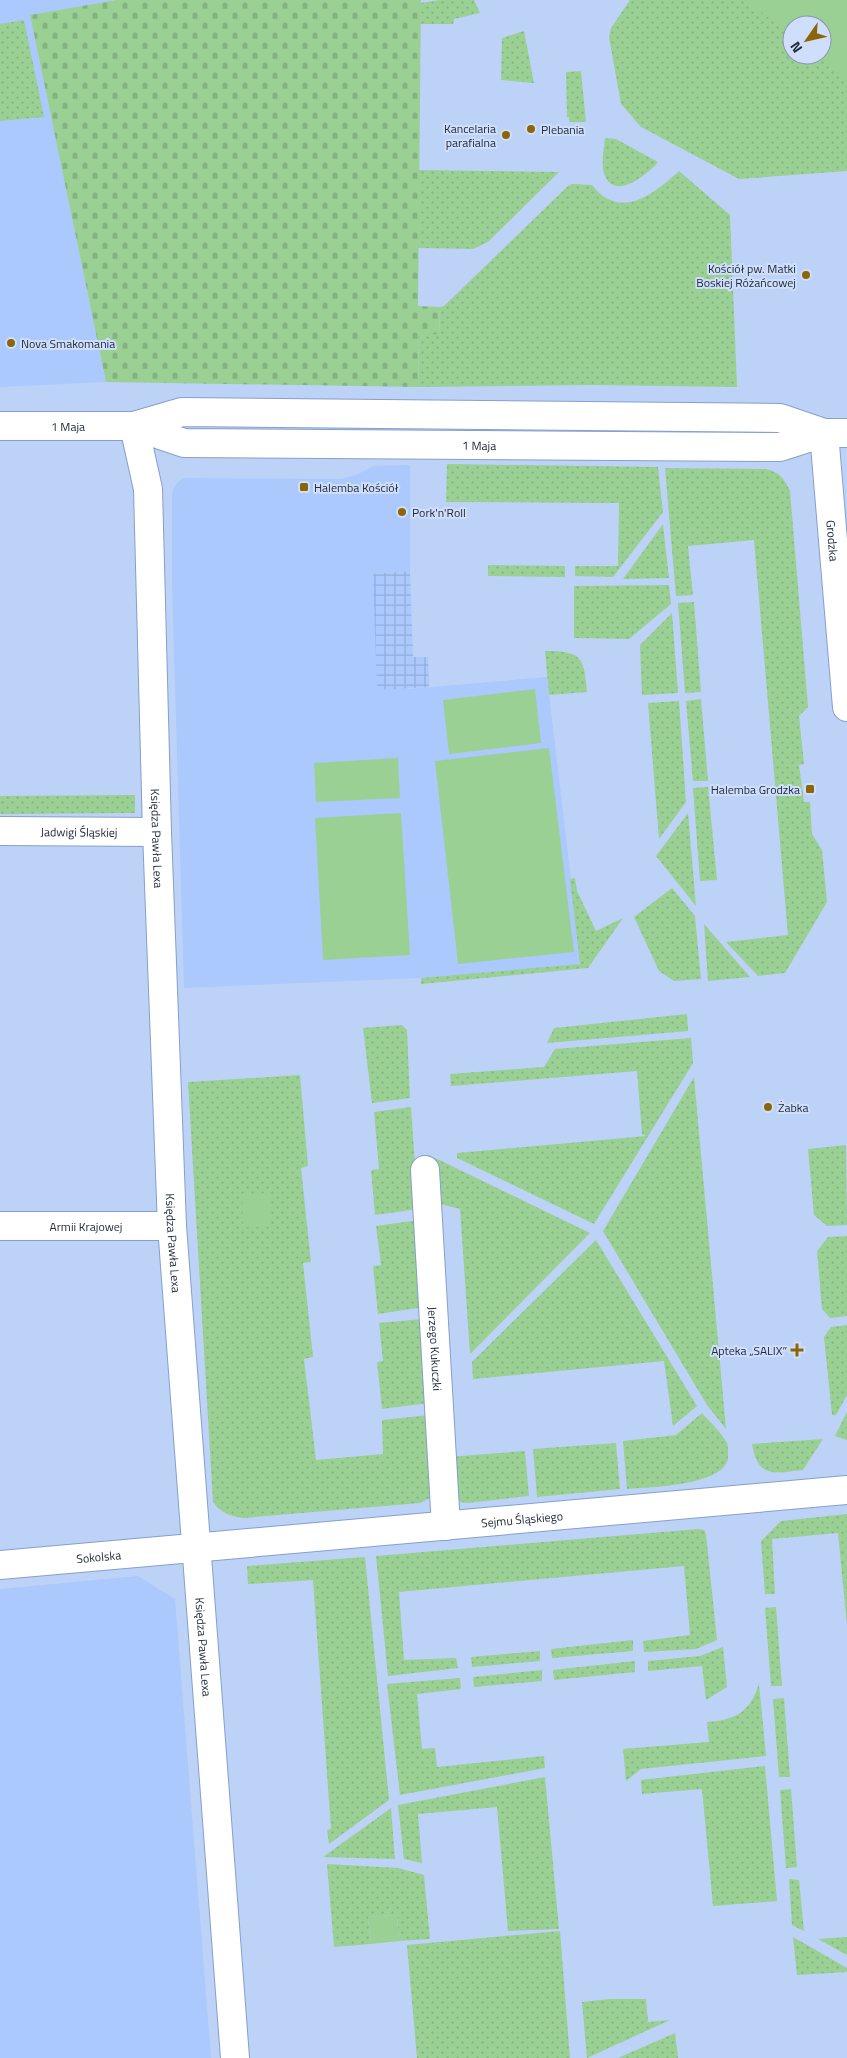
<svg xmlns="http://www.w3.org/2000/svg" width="847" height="2058" font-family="'Titillium Web',sans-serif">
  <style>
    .built { fill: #abc9fd }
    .industrial { fill: url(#industrial-grid) }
    .grass { fill: url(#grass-dots); fill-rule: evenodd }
    .cemetery { fill: url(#cemetery-stones) }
    .park { fill: #9ad094 }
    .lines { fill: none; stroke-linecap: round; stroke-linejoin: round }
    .minor-casing { stroke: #869fcb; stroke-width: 30 }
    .secondary-casing { stroke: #869fcb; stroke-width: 30 }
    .minor { stroke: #fff; stroke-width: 28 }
    .secondary { stroke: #fff; stroke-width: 28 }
    .poi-dot { fill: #8c6506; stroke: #cfdffb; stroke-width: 2 }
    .labels { text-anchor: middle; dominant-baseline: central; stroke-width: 4; stroke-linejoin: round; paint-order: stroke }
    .poi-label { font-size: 12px; fill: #232c3e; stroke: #cfdffb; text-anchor: start }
    .street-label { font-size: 12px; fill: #232c3e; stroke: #cfdffb }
  </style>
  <defs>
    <pattern id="industrial-grid" width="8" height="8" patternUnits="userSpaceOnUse" patternTransform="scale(1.25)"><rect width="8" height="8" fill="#abc9fd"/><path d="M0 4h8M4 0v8" fill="none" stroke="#93adda"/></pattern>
    <pattern id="grass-dots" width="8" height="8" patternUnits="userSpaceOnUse" patternTransform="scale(1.25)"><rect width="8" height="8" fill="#9ad094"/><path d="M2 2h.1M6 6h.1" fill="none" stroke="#84b381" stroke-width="1.8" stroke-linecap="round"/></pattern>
    <pattern id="cemetery-stones" width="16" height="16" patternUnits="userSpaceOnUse" patternTransform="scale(1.25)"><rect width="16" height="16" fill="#9ad094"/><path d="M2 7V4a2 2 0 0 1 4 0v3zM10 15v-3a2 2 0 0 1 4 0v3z" fill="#84b381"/></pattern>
  </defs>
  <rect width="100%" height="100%" fill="#bdd2f7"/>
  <path class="built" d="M0,0h116l-86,15 76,367 -106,5z
    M410,465v106l-37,3 35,115 139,-12 34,287 -134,13 -263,11 -12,-402v-91l1,-6 5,-7 5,-4 158,1 15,-4 18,-9z
    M138,1576l37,23 36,459h-211v-469z"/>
  <path class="industrial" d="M410,571l3,86h15l1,30 -52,3 -4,-116z"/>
  <path class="grass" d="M440,0h34l6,13 -26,6 -1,5h-33v-21z
    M630,0h171l46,35v136l-108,8 -98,-52 -20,-23 -12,-67 2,-9zM792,25h30v30h-30z
    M24,20l20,97 -44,4v-97z
    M524,31l10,52 -33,-3 1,-42z
    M581,71l5,51h-17v-5h-2l-1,-45z
    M605,138l11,1 42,23c-10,12 -45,41 -54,11 -3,-10 0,-25 1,-35z
    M419,170l140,2 -71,70 -15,7 -55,-1z
    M679,171l51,44 7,172 -144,-2 -174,2 -1,-53h21l1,-27 4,-1 124,-120 4,-2 20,1c28,36 61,10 87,-14z
    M447,464l211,3 5,45 -50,65 -38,-1v-10h43l1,-63 -173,-1z
    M665,468l101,1c13,3 18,9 24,22l18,216 -9,9 5,48 -5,1 5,37h6l2,32 10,16 5,52 -42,71 -27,3 -32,-34 62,-7 -34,-395 -66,6 5,49 -17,1z
    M663,524l6,54 -46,1z
    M488,565l77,1v11l-77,-1z
    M669,585l2,19 -42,35 -55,-1v-52z
    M694,602l7,90 -16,1 -7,-90z
    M672,613l6,80 -36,2 -2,-50z
    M545,651c37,0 39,6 42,41l-38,3z
    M701,699l7,82h-15l-7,-80z
    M679,701l7,101 -27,37 -11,-136z
    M708,787l9,93 -17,1 -7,-93z
    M135,795v18l-135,1v-18z
    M688,813l8,93 -40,-50z
    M575,878l2,13 19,40 27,-13 -35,50 -167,16v-6l159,-14 -10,-85z
    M672,888l23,28 6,63 -27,2 -15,-10 -25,-54z
    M704,924l46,53 -42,4z
    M687,1014l1,17 -141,12 7,-15z
    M402,1025l5,5 3,68 -38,5 -9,-75z
    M691,1038l2,25 -99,161 -137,-66v-5l189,-17 -4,-2 -5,-63 -186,15 -1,-12 94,-7 11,-18z
    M300,1075l8,91 -7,2 10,94 -8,1 10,94 -9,2 12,101 67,-6 -1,-34 48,-5 2,82 -12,6 -177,15c-13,-2 -22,-5 -30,-16l-25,-420z
    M694,1077l32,352 -19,-24 -104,-174z
    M411,1107l7,102 -43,6 -4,-45 8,-1 -5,-57z
    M846,1145l1,80 -20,1 -13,-11 -6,-66z
    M429,1155l161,78 -120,121 -10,-145 -28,-7z
    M419,1220l5,87 -46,7 -5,-48 8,-1 -5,-39z
    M847,1236v80l-17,2 -8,-9 -5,-58 11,-14z
    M596,1240l101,166 -24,20 -9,-65 -191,18 -1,-17z
    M423,1319l6,84 -47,6 -5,-47 6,-1 -4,-38z
    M847,1325v70l-11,20h-4l-8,-78 7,-10z
    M847,1412v28l-12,-4z
    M702,1413c8,9 19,19 25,30 1,3 1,8 1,11 3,32 -79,33 -101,35l-4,-48 53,-6z
    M823,1439l-20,31c-29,3 -45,9 -51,-26z
    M616,1443l4,46 -83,8 -4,-48z
    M525,1451l4,45 -62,7 -6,-1 -6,-3 -8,-42z
    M847,1514v111l-9,-92 -66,6 3,55h-10l-4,-53 20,-20z
    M698,1529l6,1 2,4 11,106 -21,9 -52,3 -1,-11 47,-6 -6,-69 -285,26 5,68 52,-2 2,10 -70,8 -12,-120z
    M365,1557l24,243 -60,44 -2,-14 4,-1 -18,-249 -65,4 -1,-18z
    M776,1607l6,79h-11l-6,-78z
    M633,1640v11l-81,7 -1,-9z
    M723,1647l4,40 -21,13 -4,-34 -54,5v-10l52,-5z
    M540,1651v10l-68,6 -1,-10z
    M635,1661v11l-81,8 -1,-10z
    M542,1670v11l-68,6 -1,-10z
    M460,1678l1,11 -44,5 5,55 13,-1 2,19 107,-11 1,12 -145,27 -13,-111z
    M759,1683l7,73 -125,13 -15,12 -3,-32 86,-7 -2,-20c28,-2 44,-10 52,-39z
    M784,1698l6,79h-11l-6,-78z
    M765,1766l12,135 -64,5 -11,-117 -60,5 -1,-14z
    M545,1777l14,152 -51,2 -11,-124 -79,7 4,49 -18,-4 -6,-54z
    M791,1789l6,78 -11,1 -6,-78z
    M391,1808l4,51 -72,-2z
    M327,1864l71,4 26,7 6,64 -31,2 -2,-26 -29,2 3,27 -37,3z
    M789,1879l10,1 5,51 -12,-6z
    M560,1931l10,127h-153l-10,-113z
    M793,1937l54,31v4l-50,3z
    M847,1937v18l-29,-16z
    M610,1999h36l2,23 22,-2 -83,38 -5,-56z
    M675,2033l3,25h-60z"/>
  <path class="cemetery" d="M116,0h305l-3,306 22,1 -1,27 -21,1 1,52 -313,-5 -76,-367z"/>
  <path class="park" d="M746,0h101v79l-31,-24h6v-30h-30v11z
    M535,689l6,54 -92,11 -6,-54z
    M549,748l25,204 -116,12 -23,-203z
    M398,758l2,40 -84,4 -2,-39z
    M401,813l9,142 -87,5 -8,-142z
    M269,1193l2,34h-28l-1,-32z
    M397,1915l2,26 -28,3 -3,-27z"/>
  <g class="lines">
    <g class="minor-casing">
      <g id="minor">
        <path id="s1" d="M134,426l14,63 9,343 15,394 63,832"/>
        <path id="s2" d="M824,433l23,274"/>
        <path id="s3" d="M0,831l157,1"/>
        <path id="s4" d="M425,1170l21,356"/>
        <path id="s5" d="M0,1226h172"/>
        <path id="s6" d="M0,1565l847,-75"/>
      </g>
    </g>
    <g class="secondary-casing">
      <g id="secondary">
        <path id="s7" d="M0,426h134l48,-14 598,6 44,15"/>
        <path id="s8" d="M134,426l50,17 596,4 44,-14h23"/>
      </g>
    </g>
    <use href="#minor" class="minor"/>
    <use href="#secondary" class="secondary"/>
  </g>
  <g class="poi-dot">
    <circle cx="531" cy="129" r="5"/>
    <circle cx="506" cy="135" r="5"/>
    <circle cx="806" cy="275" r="5"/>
    <circle cx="11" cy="343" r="5"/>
    <rect x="299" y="482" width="10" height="10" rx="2.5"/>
    <circle cx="402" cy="512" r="5"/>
    <rect x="805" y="784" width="10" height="10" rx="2.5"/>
    <circle cx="768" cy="1107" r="5"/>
    <path d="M794.5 1342.5h5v5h5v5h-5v5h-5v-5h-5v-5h5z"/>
  </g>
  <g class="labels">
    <g class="poi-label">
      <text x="496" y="128" text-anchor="end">Kancelaria<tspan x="496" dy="14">parafialna</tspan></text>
      <text x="541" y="129">Plebania</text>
      <text x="796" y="268" text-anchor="end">Kościół pw. Matki<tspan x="796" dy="14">Boskiej Różańcowej</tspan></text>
      <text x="21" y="343">Nova Smakomania</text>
      <text x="314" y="487">Halemba Kościół</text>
      <text x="412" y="512">Pork'n'Roll</text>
      <text x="800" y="789" text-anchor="end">Halemba Grodzka</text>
      <text x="778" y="1107">Żabka</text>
      <text x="787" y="1350" text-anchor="end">Apteka „SALIX”</text>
    </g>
    <g class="street-label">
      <text stroke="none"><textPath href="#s7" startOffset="68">1 Maja</textPath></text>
      <text stroke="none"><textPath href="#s8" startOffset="348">1 Maja</textPath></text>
      <text stroke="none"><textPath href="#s2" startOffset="108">Grodzka</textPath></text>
      <text stroke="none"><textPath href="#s3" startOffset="79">Jadwigi Śląskiej</textPath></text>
      <text stroke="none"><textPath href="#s1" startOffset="414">Księdza Pawła Lexa</textPath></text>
      <text stroke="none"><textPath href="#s5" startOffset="86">Armii Krajowej</textPath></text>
      <text stroke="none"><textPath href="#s1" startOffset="819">Księdza Pawła Lexa</textPath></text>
      <text stroke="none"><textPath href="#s4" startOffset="179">Jerzego Kukuczki</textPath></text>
      <text stroke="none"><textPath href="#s6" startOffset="524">Sejmu Śląskiego</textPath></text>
      <text stroke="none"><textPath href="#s6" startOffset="99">Sokolska</textPath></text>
      <text stroke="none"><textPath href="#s1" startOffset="1224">Księdza Pawła Lexa</textPath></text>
    </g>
  </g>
  <g transform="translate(807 40) rotate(236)"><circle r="24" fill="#cfdffb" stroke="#8a97af"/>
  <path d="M0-4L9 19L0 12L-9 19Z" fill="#8c6506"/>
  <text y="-8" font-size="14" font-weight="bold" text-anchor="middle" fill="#232c3e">N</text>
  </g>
</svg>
